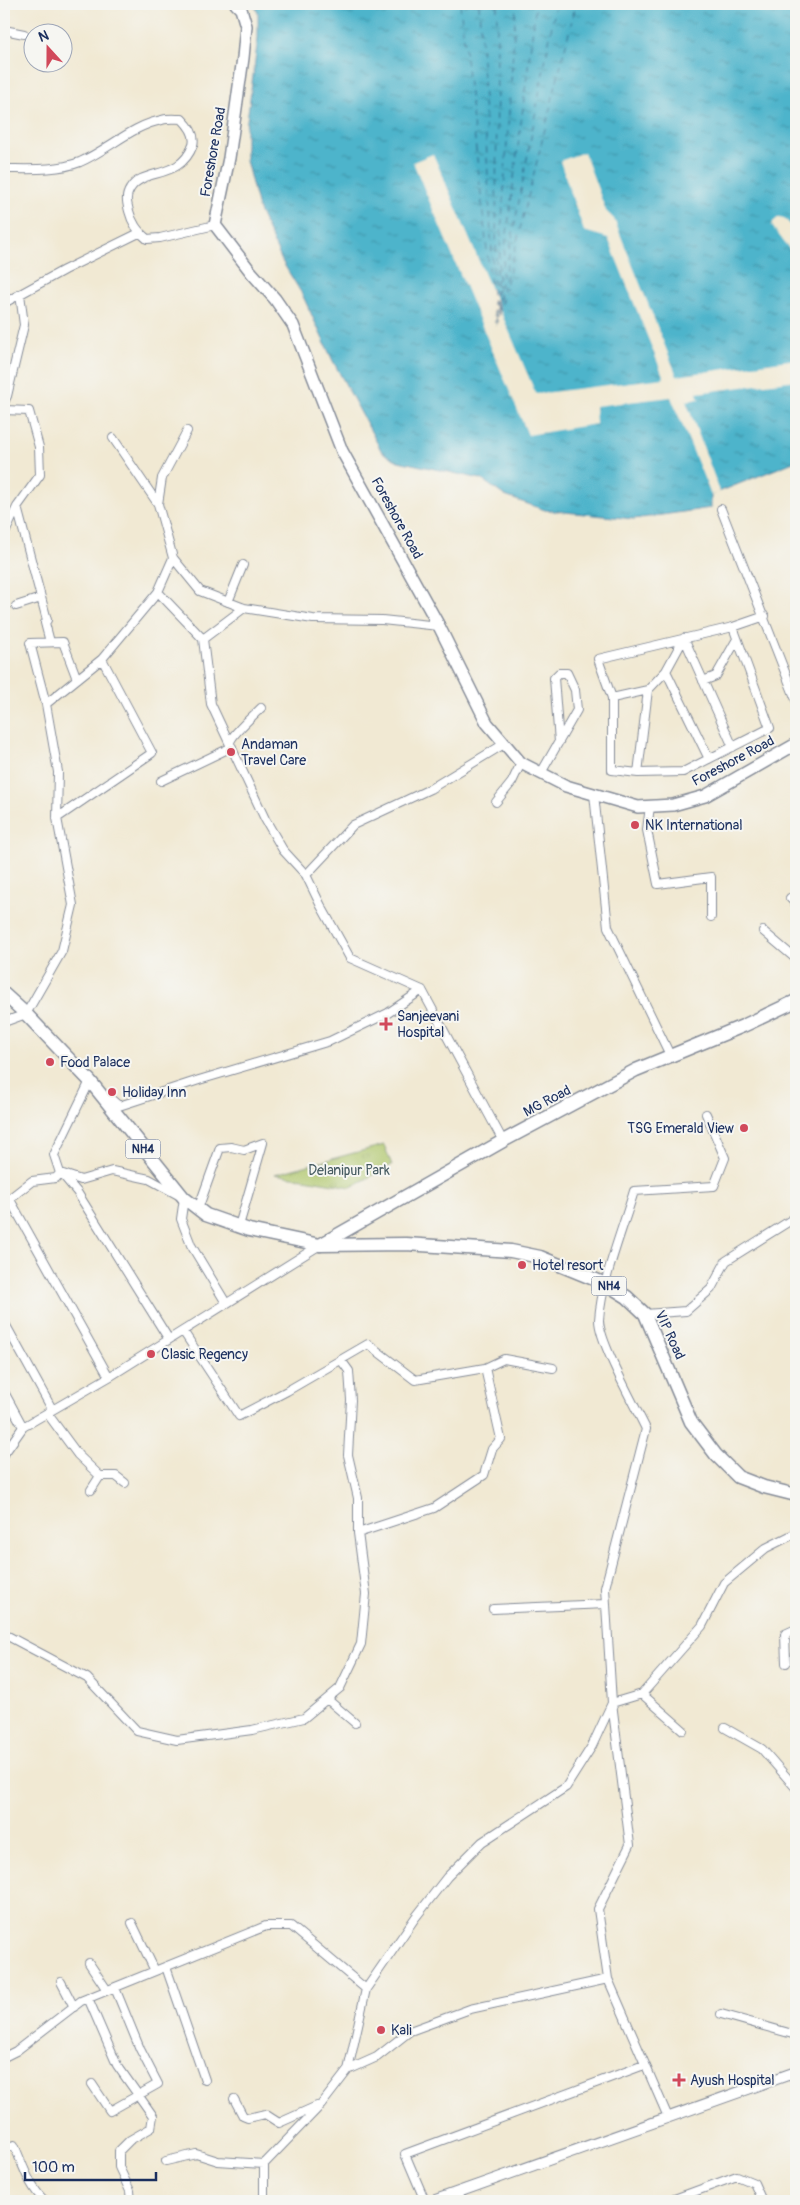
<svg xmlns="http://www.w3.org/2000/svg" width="800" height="2205" font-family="Pangolin,sans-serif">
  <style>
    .park { fill: url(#park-tufts); stroke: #657a64 }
    .water { fill: url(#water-ripples); stroke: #347294 }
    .pier { fill: #f1e9d3 }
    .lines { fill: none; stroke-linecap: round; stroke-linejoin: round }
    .ferry { stroke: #2a577f; stroke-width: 1; stroke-dasharray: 6 5; stroke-linecap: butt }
    .minor-casing { stroke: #868c98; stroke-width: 10 }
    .tertiary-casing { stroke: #868c98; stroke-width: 12 }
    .secondary-casing { stroke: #868c98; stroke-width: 14 }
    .primary-casing { stroke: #868c98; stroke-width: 15 }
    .trunk-casing { stroke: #868c98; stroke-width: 15 }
    .minor { stroke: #fff; stroke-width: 8 }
    .tertiary { stroke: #fff; stroke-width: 10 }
    .secondary { stroke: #fff; stroke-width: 11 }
    .primary { stroke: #fff; stroke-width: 12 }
    .trunk { stroke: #fff; stroke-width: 12 }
    .poi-dot { fill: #d1495b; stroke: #f6f6f2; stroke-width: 2 }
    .labels { text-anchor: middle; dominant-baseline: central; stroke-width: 4; stroke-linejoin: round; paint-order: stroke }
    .shield { fill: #f6f6f2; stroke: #5d6b8a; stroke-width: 1 }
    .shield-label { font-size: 12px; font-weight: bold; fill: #1b2f5e }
    .street-label { font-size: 14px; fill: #1b2f5e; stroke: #f6f6f2 }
    .poi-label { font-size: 14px; fill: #1b2f5e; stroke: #f6f6f2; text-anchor: start }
    .park-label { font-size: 14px; fill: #475c62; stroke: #f6f6f2 }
  </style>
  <defs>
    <pattern id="park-tufts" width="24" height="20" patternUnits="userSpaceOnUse" patternTransform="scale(1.25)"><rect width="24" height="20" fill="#afc66b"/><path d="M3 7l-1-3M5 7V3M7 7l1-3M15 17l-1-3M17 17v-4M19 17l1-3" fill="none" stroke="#96aa5f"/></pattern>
    <pattern id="water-ripples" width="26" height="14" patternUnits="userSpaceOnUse" patternTransform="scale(1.25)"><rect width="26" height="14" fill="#4db4cb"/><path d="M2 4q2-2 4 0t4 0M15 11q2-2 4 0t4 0" fill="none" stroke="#3f93a8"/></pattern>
  </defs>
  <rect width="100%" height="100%" fill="#f6f6f2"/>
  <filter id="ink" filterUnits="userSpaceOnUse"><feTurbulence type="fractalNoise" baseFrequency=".02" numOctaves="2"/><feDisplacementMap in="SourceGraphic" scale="10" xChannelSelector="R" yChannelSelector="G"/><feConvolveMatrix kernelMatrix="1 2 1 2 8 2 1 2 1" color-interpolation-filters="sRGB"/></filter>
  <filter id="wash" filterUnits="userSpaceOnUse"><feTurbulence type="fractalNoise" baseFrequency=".0096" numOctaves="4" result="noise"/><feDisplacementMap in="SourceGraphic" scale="20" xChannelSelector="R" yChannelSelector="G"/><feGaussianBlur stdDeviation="1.12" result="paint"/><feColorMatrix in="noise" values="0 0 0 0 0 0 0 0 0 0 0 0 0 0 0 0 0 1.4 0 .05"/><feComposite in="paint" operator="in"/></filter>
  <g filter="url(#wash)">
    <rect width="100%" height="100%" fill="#f1e9d3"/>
    <path class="park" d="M384,1145l8,20 -41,22 -76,-13z"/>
    <path class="water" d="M254,4h542v457l-85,34v13l-77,11 -89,-9 -40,-14 -24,-17 -83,-18 -16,-9 -49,-91 -31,-67 -20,-33 -24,-53 -12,-48v-32l12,-90v-25z"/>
    <path class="pier" d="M584,152l22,59 8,8 63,157 119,-17v21l-99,13 2,6 -13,2 34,91 -4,2 -5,1 -40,-98 -76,9 1,18 -68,11 -115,-273 20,-8 103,240 128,-16 -56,-140 -24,-7 -24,-70z
      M779,217l5,1 12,13v27l-24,-32 1,-4z"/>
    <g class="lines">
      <path class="ferry" d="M460,4l35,319
        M479,4l16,307
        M496,313l20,-309
        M498,313l58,-309
        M496,318l1,-314
        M496,321l40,-317
        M496,326l80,-322"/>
    </g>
  </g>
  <g filter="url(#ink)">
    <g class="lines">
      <g class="minor-casing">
        <path id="minor" d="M4,30l20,4
          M4,169c24,0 53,2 76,-7 28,-12 53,-37 82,-42 6,-2 13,-1 20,-1 7,7 14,16 11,26 -13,36 -50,22 -63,44 -5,8 -3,14 -1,22 3,12 8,20 18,28l13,-1 55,-13
          M4,303l60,-33 75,-37
          M4,402l3,-6 17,-71 -4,-31
          M4,410l25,1 10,36 1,28 -23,32 30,113 -2,3 5,19
          M113,438l45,66 15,54 27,33 44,17 69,11 69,1 57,6
          M158,504l4,-26 25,-47
          M721,509l75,191
          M4,535l13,-28
          M173,558l-15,34 45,47 41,-31
          M228,602l15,-37
          M16,606l25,-8
          M733,627l37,101 -87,44 -45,1 -26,-3v-72l-14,-39 135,-32 32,-11
          M684,638l49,109
          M203,639l8,65 54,115 18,31 23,25 15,31 29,52 72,32
          M666,671l43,88
          M703,681l13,-5 21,-37
          M612,698l36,-8
          M46,704l-16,-61 33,-1 14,37
          M230,742c3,-9 23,-26 31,-34
          M541,773l36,-63 -2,-20 -8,-17h-8l-5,5 5,64
          M638,773l10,-83 18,-19 18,-33
          M161,781l71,-34
          M594,794l14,133 62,128
          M496,802l16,-20 9,-19
          M650,806l-3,24 11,54 53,-7v40
          M57,818l95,-65 -50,-94
          M306,875l47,-50 77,-36 74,-45
          M790,898l6,6
          M763,931l33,28
          M4,1022l22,-8 36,-63 11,-46 -16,-87 1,-46 -12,-68 56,-45 56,-67
          M111,1099l8,7 80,-26 131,-39 58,-28 34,-23 81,151
          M60,1173l21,7 31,-9 37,8 35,19 -3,21 10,26 35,58
          M62,1174l15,18 91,146
          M9,1198l100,179
          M4,1203l28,-22 24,-3 4,-5 -6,-18 36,-74 2,2
          M198,1209l22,-61 11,-1 13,3 19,-7 -24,83
          M645,1314l41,-3 25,-22 15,-28 70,-44
          M4,1322l48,87
          M183,1331l56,85 48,-25 81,-47 47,36 70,-12 19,-9 49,9
          M341,1360l8,11 2,29 -3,55 10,43v35
          M4,1392l19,35
          M47,1413l31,42 22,21
          M4,1454l19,-27 86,-50 211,-132
          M91,1490l9,-14h16l9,7
          M493,1609l113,-5
          M4,1634l83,44 50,53 40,9 75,-10 52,-12 36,-30 21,-44 5,-50 -8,-61 76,-25 50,-33 8,-26 9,-10 -16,-71
          M786,1663l-1,-29 11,-5
          M642,1694l41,36
          M327,1699l28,24
          M725,1728l37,21 34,39
          M795,1908l1,5
          M132,1923l23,48
          M89,1963l18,27
          M166,1967l39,113
          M61,1982l13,25
          M88,1998l29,67 36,51 -2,12 -21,12 -11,11v16l11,24 1,10
          M721,2014l75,21
          M4,2057l12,-6 65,-50 185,-75h25l75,63
          M348,2070l29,-13 33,-26 60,-22 138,-30
          M92,2084l18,27 48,-27 -18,-35 -25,-61
          M234,2099l9,17 5,2 17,-4 14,9 38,-17
          M668,2117l-60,-138 -10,-70 32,-64 -18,-142 30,-9 60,-68 22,-43 42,-35 30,-15
          M4,2148l10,-3c9,20 15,42 31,56
          M166,2161l30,-7 22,7 46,3
          M264,2201v-37l57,-59 27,-35 18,-81 49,-71 32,-41 35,-35 84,-55 26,-41 20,-43 -7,-115 41,-159c-11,-23 -47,-87 -47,-109 2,-37 24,-92 35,-129l80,-5 11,-28 -19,-44
          M425,2201l-20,-47 239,-89
          M669,2201l68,-25 17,7 8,18"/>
      </g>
      <g class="tertiary-casing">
        <path id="tertiary" d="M433,2201l363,-129"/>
      </g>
      <g class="secondary-casing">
        <path id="secondary" d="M236,4l5,5 5,17 -3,32 -14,100 -14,67 36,47 24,27 18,26 49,126 97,175 48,97 34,40 45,23 72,21 35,-2 32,-9 91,-52"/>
      </g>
      <g class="primary-casing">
        <path id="primary" d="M320,1245l183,-104 133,-71 107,-44 53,-25"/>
      </g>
      <g class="trunk-casing">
        <path id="trunk" d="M4,994l22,20 64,67 94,117 22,17 43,15 71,15 86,-1 105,7 29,6 66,27 21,13 18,17 46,108 25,33 22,22 26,10 32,8"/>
      </g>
      <use href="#minor" class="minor"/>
      <use href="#tertiary" class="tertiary"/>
      <use href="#secondary" class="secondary"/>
      <use href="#primary" class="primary"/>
      <use href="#trunk" class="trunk"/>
    </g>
  </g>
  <g class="poi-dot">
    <circle cx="231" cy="752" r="5"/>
    <circle cx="635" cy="825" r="5"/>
    <path d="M383.5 1016.5h5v5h5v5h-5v5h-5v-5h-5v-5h5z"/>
    <circle cx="50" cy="1062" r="5"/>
    <circle cx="112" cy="1092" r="5"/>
    <circle cx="744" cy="1128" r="5"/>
    <circle cx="522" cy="1265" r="5"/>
    <circle cx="151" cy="1354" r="5"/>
    <circle cx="381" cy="2030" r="5"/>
    <path d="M676.5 2072.5h5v5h5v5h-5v5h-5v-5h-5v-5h5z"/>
  </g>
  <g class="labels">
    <g class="shield">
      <rect x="125.5" y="1139.5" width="35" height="19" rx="4"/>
      <rect x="591.5" y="1276.5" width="35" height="19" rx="4"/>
    </g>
    <g class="shield-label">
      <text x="143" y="1149">NH4</text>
      <text x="609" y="1286">NH4</text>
    </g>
    <g class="street-label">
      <text transform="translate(213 152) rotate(-80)">Foreshore Road</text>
      <text transform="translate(397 518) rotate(61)">Foreshore Road</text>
      <text transform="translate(733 761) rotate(-28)">Foreshore Road</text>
      <text transform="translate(547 1101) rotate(-28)">MG Road</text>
      <text transform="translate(670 1335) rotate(65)">VIP Road</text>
    </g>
    <g class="poi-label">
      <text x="241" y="744">Andaman<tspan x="241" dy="16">Travel Care</tspan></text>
      <text x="645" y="825">NK International</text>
      <text x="397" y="1016">Sanjeevani<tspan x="397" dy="16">Hospital</tspan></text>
      <text x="60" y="1062">Food Palace</text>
      <text x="122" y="1092">Holiday Inn</text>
      <text x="734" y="1128" text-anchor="end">TSG Emerald View</text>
      <text x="532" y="1265">Hotel resort</text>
      <text x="161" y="1354">Clasic Regency</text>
      <text x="391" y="2030">Kali</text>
      <text x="690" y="2080">Ayush Hospital</text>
    </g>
    <g class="park-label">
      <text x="349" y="1170">Delanipur Park</text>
    </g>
  </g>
  <rect width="800" height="2205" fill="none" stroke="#f6f6f2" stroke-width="20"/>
  <g transform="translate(48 48) rotate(339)"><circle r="24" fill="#f6f6f2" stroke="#9ea6b7"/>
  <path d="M0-4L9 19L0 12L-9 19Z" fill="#d1495b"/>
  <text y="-8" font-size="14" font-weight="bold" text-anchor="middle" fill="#1b2f5e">N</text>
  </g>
  <path d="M25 2172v8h131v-8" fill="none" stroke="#1b2f5e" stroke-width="2.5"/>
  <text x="32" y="2172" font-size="15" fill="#1b2f5e" stroke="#f6f6f2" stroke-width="4" paint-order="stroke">100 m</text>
</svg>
